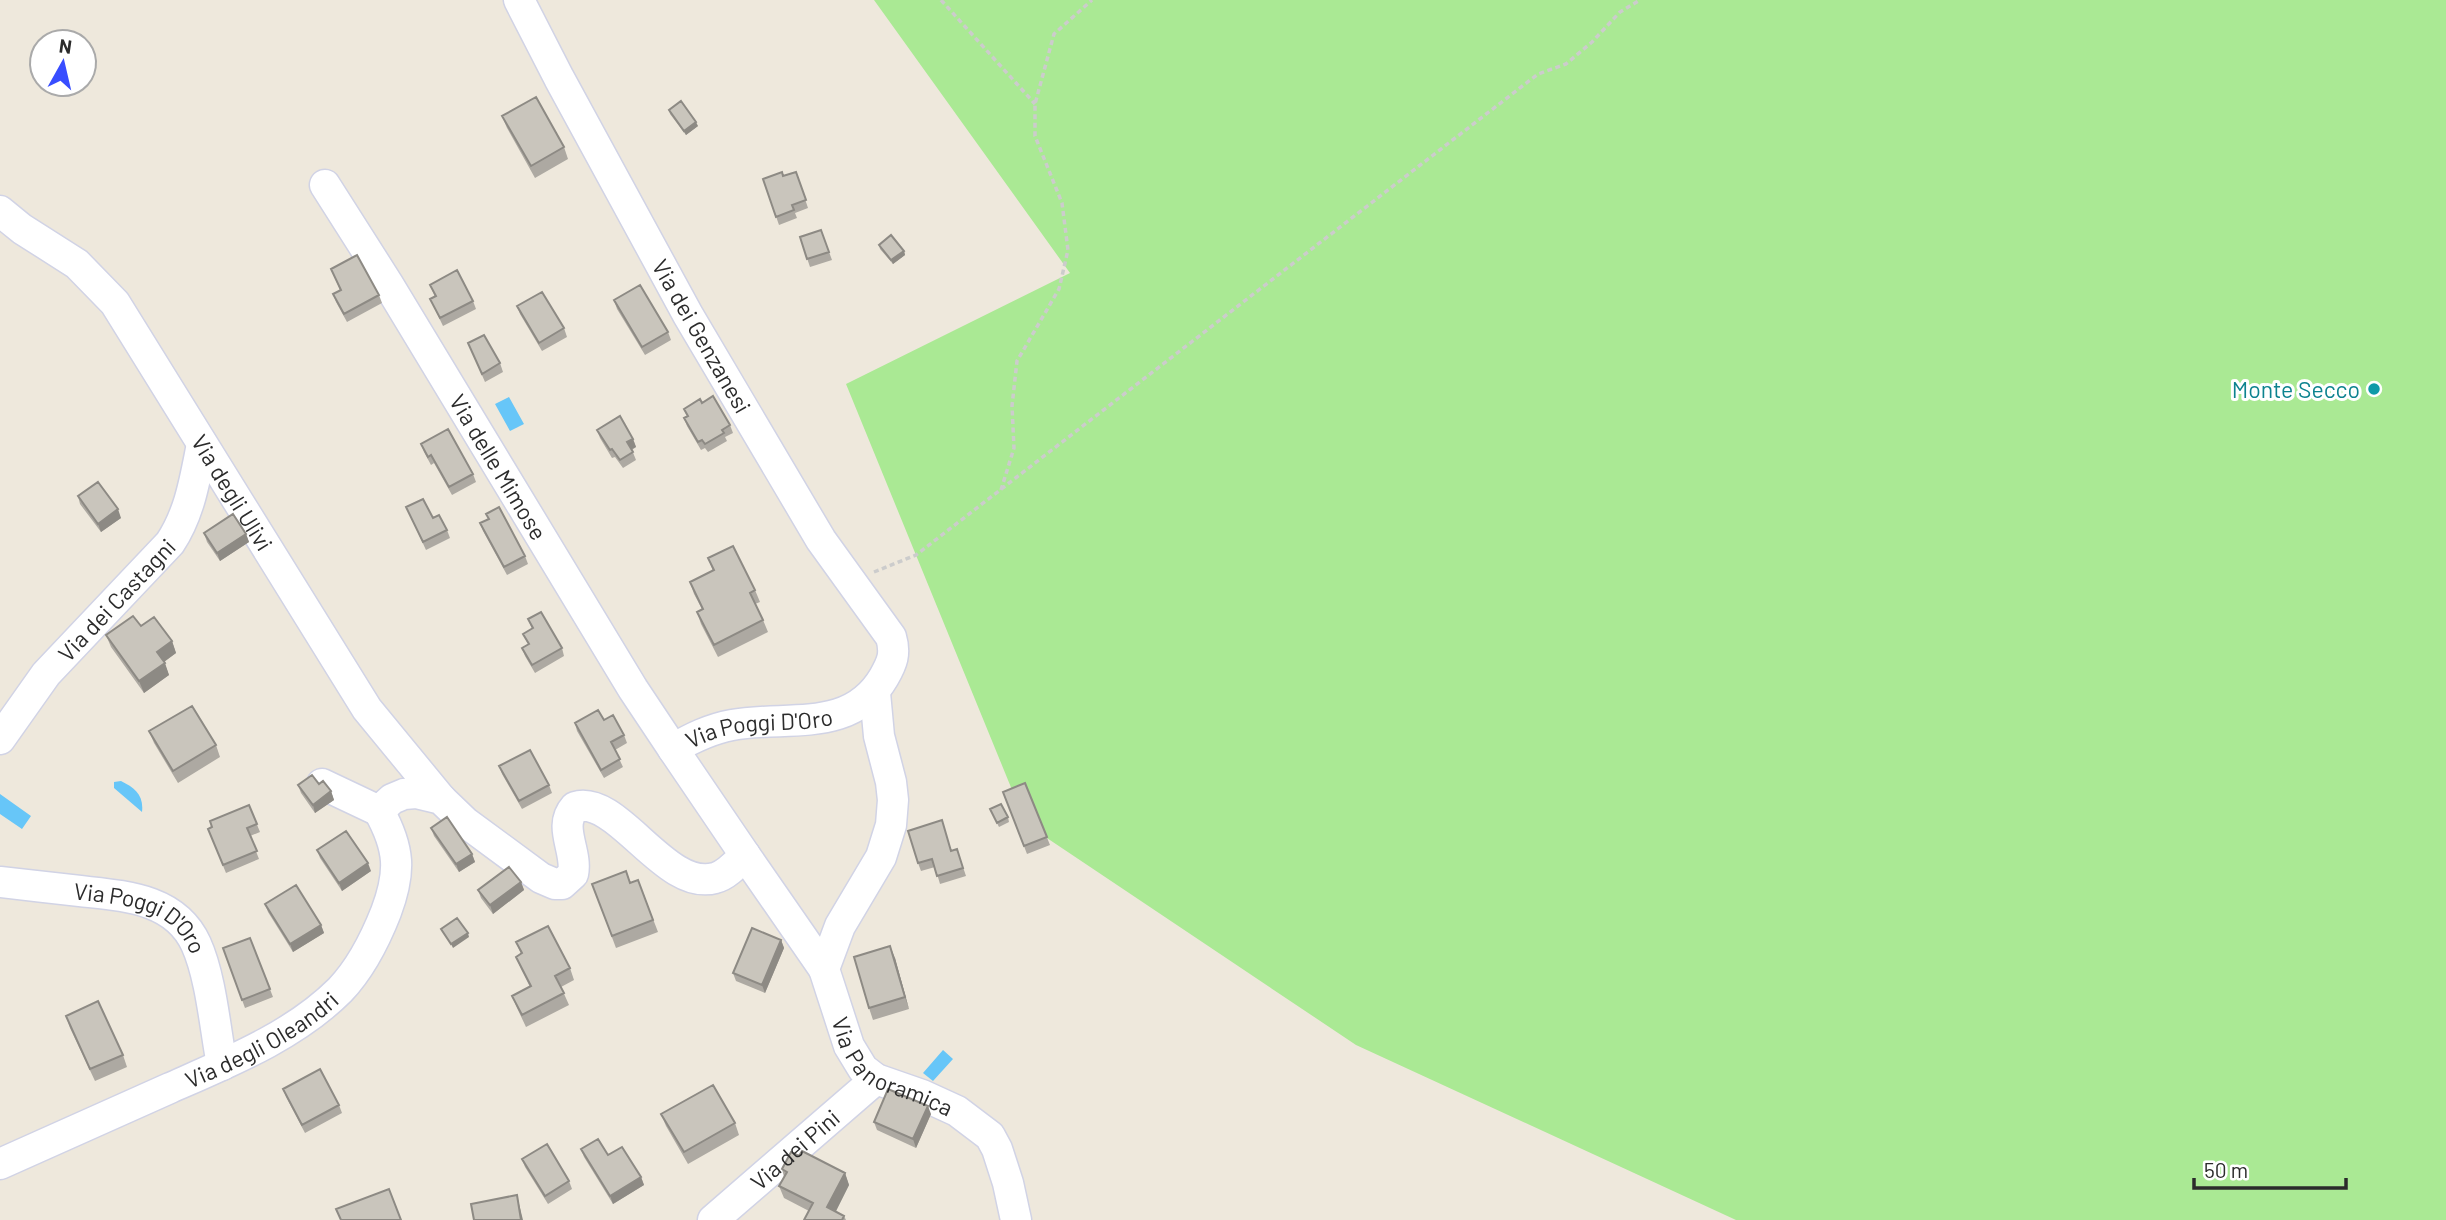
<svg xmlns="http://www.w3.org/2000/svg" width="2446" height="1220" font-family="Barlow,sans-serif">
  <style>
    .green { fill: #aae994 }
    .water { fill: #67c6f8 }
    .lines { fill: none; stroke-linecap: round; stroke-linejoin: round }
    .minor-casing { stroke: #d1d3e5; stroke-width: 33 }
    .path { stroke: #ccc; stroke-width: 3.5; stroke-dasharray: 5 3.5; stroke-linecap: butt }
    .minor { stroke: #fff; stroke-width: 30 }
    .wall { fill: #ada9a2 }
    .shaded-wall { fill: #8d8a84 }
    .building { fill: #c9c5bc; stroke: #8d8a84; stroke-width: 2 }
    .culture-dot { fill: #0f9aa8; stroke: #fff; stroke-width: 2.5 }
    .labels { text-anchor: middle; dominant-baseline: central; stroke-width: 6; stroke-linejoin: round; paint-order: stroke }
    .street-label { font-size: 23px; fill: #2b2b2b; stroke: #fff }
    .culture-label { font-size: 23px; fill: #0d838f; stroke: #fff; text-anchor: end }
  </style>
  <rect width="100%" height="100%" fill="#eee8dc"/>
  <path class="green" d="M874,0h1572v1220h-710l-380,-175 -330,-221 -180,-440 224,-111z"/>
  <path class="water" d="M509,397l15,27 -14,7 -15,-27z
    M121,781c14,7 23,14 21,31l-28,-24v-6z
    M0,794l31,22 -9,13 -22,-15z
    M943,1050l10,9 -20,22 -10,-8z"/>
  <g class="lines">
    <g class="minor-casing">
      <g id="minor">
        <path id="s1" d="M325,185l63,99 245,405 40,60"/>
        <path id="s2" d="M0,211l22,18 55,35 38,39 252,406 74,90"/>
        <path id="s3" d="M875,693l4,43 12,46 2,18 -2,25 -10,32 -41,69 -16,43 25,77 14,23 13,10 46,16 35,16 33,25 7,13 11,34 8,37"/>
        <path id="s4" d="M0,739l46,-65 124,-131c20,-30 25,-64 32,-99"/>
        <path id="s5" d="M322,784l57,27 13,-12 12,-5 12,-1 25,6 24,23 76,56 14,6h7l11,-10c5,-23 -16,-47 2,-67 43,-13 90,85 140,71 12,-3 22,-15 30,-23l-72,-106c19,-11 37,-20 59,-24 56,-10 119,9 152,-48 8,-14 12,-23 7,-40l-70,-97 -133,-225 -129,-237 -40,-78"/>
        <path d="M745,855l79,114"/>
        <path id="s6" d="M0,882c27,3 53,6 80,9 44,5 95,7 116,53 15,33 19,84 26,121"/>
        <path id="s7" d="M0,1164c57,-26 114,-51 170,-76 59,-26 124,-52 170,-98 21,-22 35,-50 46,-78 15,-40 14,-63 -7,-101"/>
        <path id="s8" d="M713,1220l163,-141"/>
      </g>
    </g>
    <path class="path" d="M941,0l94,104
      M1001,490l13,-42 -2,-42 5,-45 42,-72 9,-39 -6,-47 -27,-67v-32l19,-70 38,-34
      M874,572l42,-17 622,-481 28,-10 26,-22 28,-30 20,-12"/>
    <use href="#minor" class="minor"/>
  </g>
  <path class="wall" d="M669,110l29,16 -12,9 -16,-21z
    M502,116l62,31 4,12 -33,19 -28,-50z
    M796,172l12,36 -13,5 2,5 -18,7 -16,-46 20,-3z
    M821,230l11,30 -22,7 -10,-30z
    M879,245l25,6 1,4 -12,9 -13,-15z
    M331,269l48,26 3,8 -35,19 -11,-20 -3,-8 7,-4z
    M430,285l43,16 3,8 -33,17 -13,-27 5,-2z
    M614,300l54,32 3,8 -26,15 -28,-46z
    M517,306l47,22 3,9 -25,14 -22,-37z
    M468,343l32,20 3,9 -18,10z
    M702,403l28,22 3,8 -8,4 2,4 -19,11 -3,-4 -4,2 -14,-24 -3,-8 3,-1 -3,-8z
    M597,430l36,9 3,8 -4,3 4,10 -13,8 -8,-11 -3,1 -12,-20z
    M421,444l52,30 3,8 -24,13 -18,-32 -3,2 -7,-13z
    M78,496l43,22 -20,14 -21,-28z
    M406,507l41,23 3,8 -24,12z
    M488,519l37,37 3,8 -21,11 -24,-44 -3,-8z
    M204,533l42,1 3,8 -29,19 -13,-19z
    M708,558l47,32 5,12 -5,2 8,16 5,12 -50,25 -17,-33 -4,-12 5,-3 -8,-15 -4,-12 23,-11z
    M528,619l34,29 2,8 -29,17 -10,-17 -3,-8 6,-4 -5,-10 9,-5z
    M141,626l31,15 4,12 -12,9 5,13 -25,18 -33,-46 -5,-12z
    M604,720l20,15 3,8 -12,7 8,17 -19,11 -27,-47 -2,-8z
    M149,731l67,14 4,12 -42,26 -24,-40z
    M499,766l50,19 3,8 -30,16 -20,-35z
    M1025,783l25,62 -23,9 -24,-62z
    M319,784l12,7 3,9 -19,13 -14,-20 -3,-8z
    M249,805l11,27 -10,4 9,23 -33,14 -18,-44z
    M992,813l16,4 1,5 -10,5z
    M431,828l41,26 3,8 -16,10 -25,-36z
    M957,849l9,27 -26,8 -5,-17 -14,4 -3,-8z
    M317,850l54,21 -29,20 -22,-33z
    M638,880l20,52 -42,16 -24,-64 38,-1z
    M521,882l3,8 -31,24 -12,-16 -3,-8z
    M265,904l56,21 3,8 -31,19 -25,-40z
    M250,938l23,59 -28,11 -22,-60z
    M781,940l3,8 -19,45 -29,-12 -3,-8z
    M516,942l54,26 4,12 -13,7 8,18 -43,22 -9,-19 -5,-12 18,-9 -9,-18 -5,-12 5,-3z
    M895,958l14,51 -36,11 -4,-12z
    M66,1016l57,39 4,12 -32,14 -25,-53z
    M283,1089l56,16 3,8 -37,20 -19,-36z
    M661,1114l74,9 4,12 -51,29 -22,-38z
    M931,1114l-15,34 -39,-18 -3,-8z
    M581,1149l60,28 3,8 -31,19 -29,-47z
    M799,1156l46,17 4,12 -13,26 8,5 2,4h-42l5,-9 -25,-13 -5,-12 5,-9 -2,-8z
    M522,1159l47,22 3,8 -24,15 -23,-37z"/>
  <path class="shaded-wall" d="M696,122l2,4 -12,9 -2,-4z
    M904,251l1,4 -12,9 -2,-4z
    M633,439l3,8 -6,3 -3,-8z
    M118,509l3,9 -20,14 -3,-8z
    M246,534l3,8 -29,19 -3,-8z
    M172,641l4,12 -15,11 -4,-12z
    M165,663l4,12 -25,18 -5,-12z
    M331,791l3,9 -19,13 -2,-8z
    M472,854l3,8 -16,10 -3,-8z
    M368,863l3,8 -29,20 -3,-8z
    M521,882l3,8 -31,24 -3,-9z
    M321,925l3,8 -31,19 -3,-8z
    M468,933l1,4 -16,11 -2,-4z
    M781,940l3,8 -19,45 -3,-8z
    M890,946l5,12 14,51 -4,-12z
    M928,1106l3,8 -15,34 -3,-9z
    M845,1173l4,12 -17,34 -5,-12z
    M641,1177l3,8 -31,19 -3,-8z
    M517,1195l2,9 4,16h-2z"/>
  <path class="building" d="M536,97l28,50 -33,19 -29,-50z
    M681,101l15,21 -12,9 -15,-21z
    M782,172l1,4 13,-4 10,28 -14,5 2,5 -18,7 -13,-38z
    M821,230l8,22 -22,7 -7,-22z
    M891,235l13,16 -13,9 -12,-15z
    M357,255l22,40 -35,19 -11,-20 8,-4 -10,-21z
    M457,270l16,31 -33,17 -10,-19 6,-3 -6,-11z
    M640,285l28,47 -26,15 -28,-47z
    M542,292l22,36 -25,15 -22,-37z
    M484,335l16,28 -18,11 -14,-31z
    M713,396l17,29 -8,5 2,3 -19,11 -3,-4 -4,2 -14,-24 4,-2 -4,-7 16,-10 2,4z
    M620,416l13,23 -6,3 6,10 -13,8 -8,-11 -2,1 -13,-20z
    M448,429l25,45 -24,13 -18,-32 -3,2 -7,-13z
    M98,482l20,27 -20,15 -20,-28z
    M423,499l10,19 6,-3 8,15 -24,12 -17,-35z
    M499,507l26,49 -21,11 -24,-44 9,-4 -3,-5z
    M233,514l13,20 -29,19 -13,-20z
    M733,546l22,44 -5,3 13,27 -49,25 -17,-33 6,-3 -13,-27 24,-12 -6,-12z
    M541,612l21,36 -30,17 -10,-17 7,-4 -6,-10 10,-6 -5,-9z
    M133,616l8,10 13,-9 18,24 -15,11 8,11 -26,18 -33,-46z
    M192,706l24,39 -43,26 -24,-40z
    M598,710l6,10 9,-5 11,20 -13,7 9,17 -19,11 -26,-47z
    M530,750l19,35 -30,16 -20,-35z
    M312,775l7,9 4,-3 8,10 -18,14 -15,-20z
    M1025,783l22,54 -23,9 -21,-54z
    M1001,804l7,13 -11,6 -7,-14z
    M249,805l8,19 -10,4 10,23 -34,14 -15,-36 4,-2 -2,-6z
    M447,817l25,37 -16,10 -25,-36z
    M942,820l9,31 6,-2 6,19 -26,8 -5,-17 -14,4 -10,-32z
    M346,831l22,32 -29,20 -22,-33z
    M509,867l12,15 -31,23 -12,-15z
    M626,871l4,12 8,-3 15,40 -41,16 -20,-52z
    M296,885l25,40 -31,19 -25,-40z
    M457,918l11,15 -17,11 -10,-15z
    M548,926l22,42 -15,8 9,17 -42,22 -10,-19 19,-10 -15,-29 6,-4 -6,-11z
    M752,928l29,12 -19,45 -29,-12z
    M250,938l20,51 -28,11 -19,-52z
    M890,946l15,51 -36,11 -15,-51z
    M98,1001l25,54 -33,14 -24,-53z
    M320,1069l19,36 -37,20 -19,-36z
    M713,1085l22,38 -51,29 -23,-38z
    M888,1089l40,17 -15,33 -39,-17z
    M598,1139l10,16 14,-8 19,30 -31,19 -29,-47z
    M547,1144l22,37 -24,15 -23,-37z
    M802,1151l43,22 -18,34 17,9 -2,4h-38l9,-17 -34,-17 8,-14 -5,-3 9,-17 8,4z
    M389,1189l12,31h-60l-5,-11z
    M517,1195l4,25h-47l-3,-16z"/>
  <circle class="culture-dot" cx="2374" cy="389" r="7"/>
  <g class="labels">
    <g class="street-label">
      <text transform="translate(702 336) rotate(60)">Via dei Genzanesi</text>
      <text stroke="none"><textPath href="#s1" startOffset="331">Via delle Mimose</textPath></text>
      <text stroke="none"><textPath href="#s2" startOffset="371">Via degli Ulivi</textPath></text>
      <text stroke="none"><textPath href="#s4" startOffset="182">Via dei Castagni</textPath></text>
      <text stroke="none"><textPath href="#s5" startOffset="786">Via Poggi D'Oro</textPath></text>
      <text stroke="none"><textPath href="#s6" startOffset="149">Via Poggi D'Oro</textPath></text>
      <text stroke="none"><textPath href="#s7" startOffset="290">Via degli Oleandri</textPath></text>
      <text stroke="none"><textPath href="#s3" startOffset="422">Via Panoramica</textPath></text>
      <text stroke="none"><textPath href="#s8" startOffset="108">Via dei Pini</textPath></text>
    </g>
    <g class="culture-label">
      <text x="2360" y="389">Monte Secco</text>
    </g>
  </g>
  <g transform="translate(63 63) rotate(8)"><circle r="33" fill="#ffffff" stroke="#aaaaaa" stroke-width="2"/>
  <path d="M0-5L12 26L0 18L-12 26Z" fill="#384dff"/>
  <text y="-10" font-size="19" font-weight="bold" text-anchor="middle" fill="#2b2b2b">N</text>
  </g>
  <path d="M2194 1178v10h152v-10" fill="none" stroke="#2b2b2b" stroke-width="3.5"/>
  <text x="2204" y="1178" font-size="21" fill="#2b2b2b" stroke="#ffffff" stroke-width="5" paint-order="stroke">50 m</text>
</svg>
